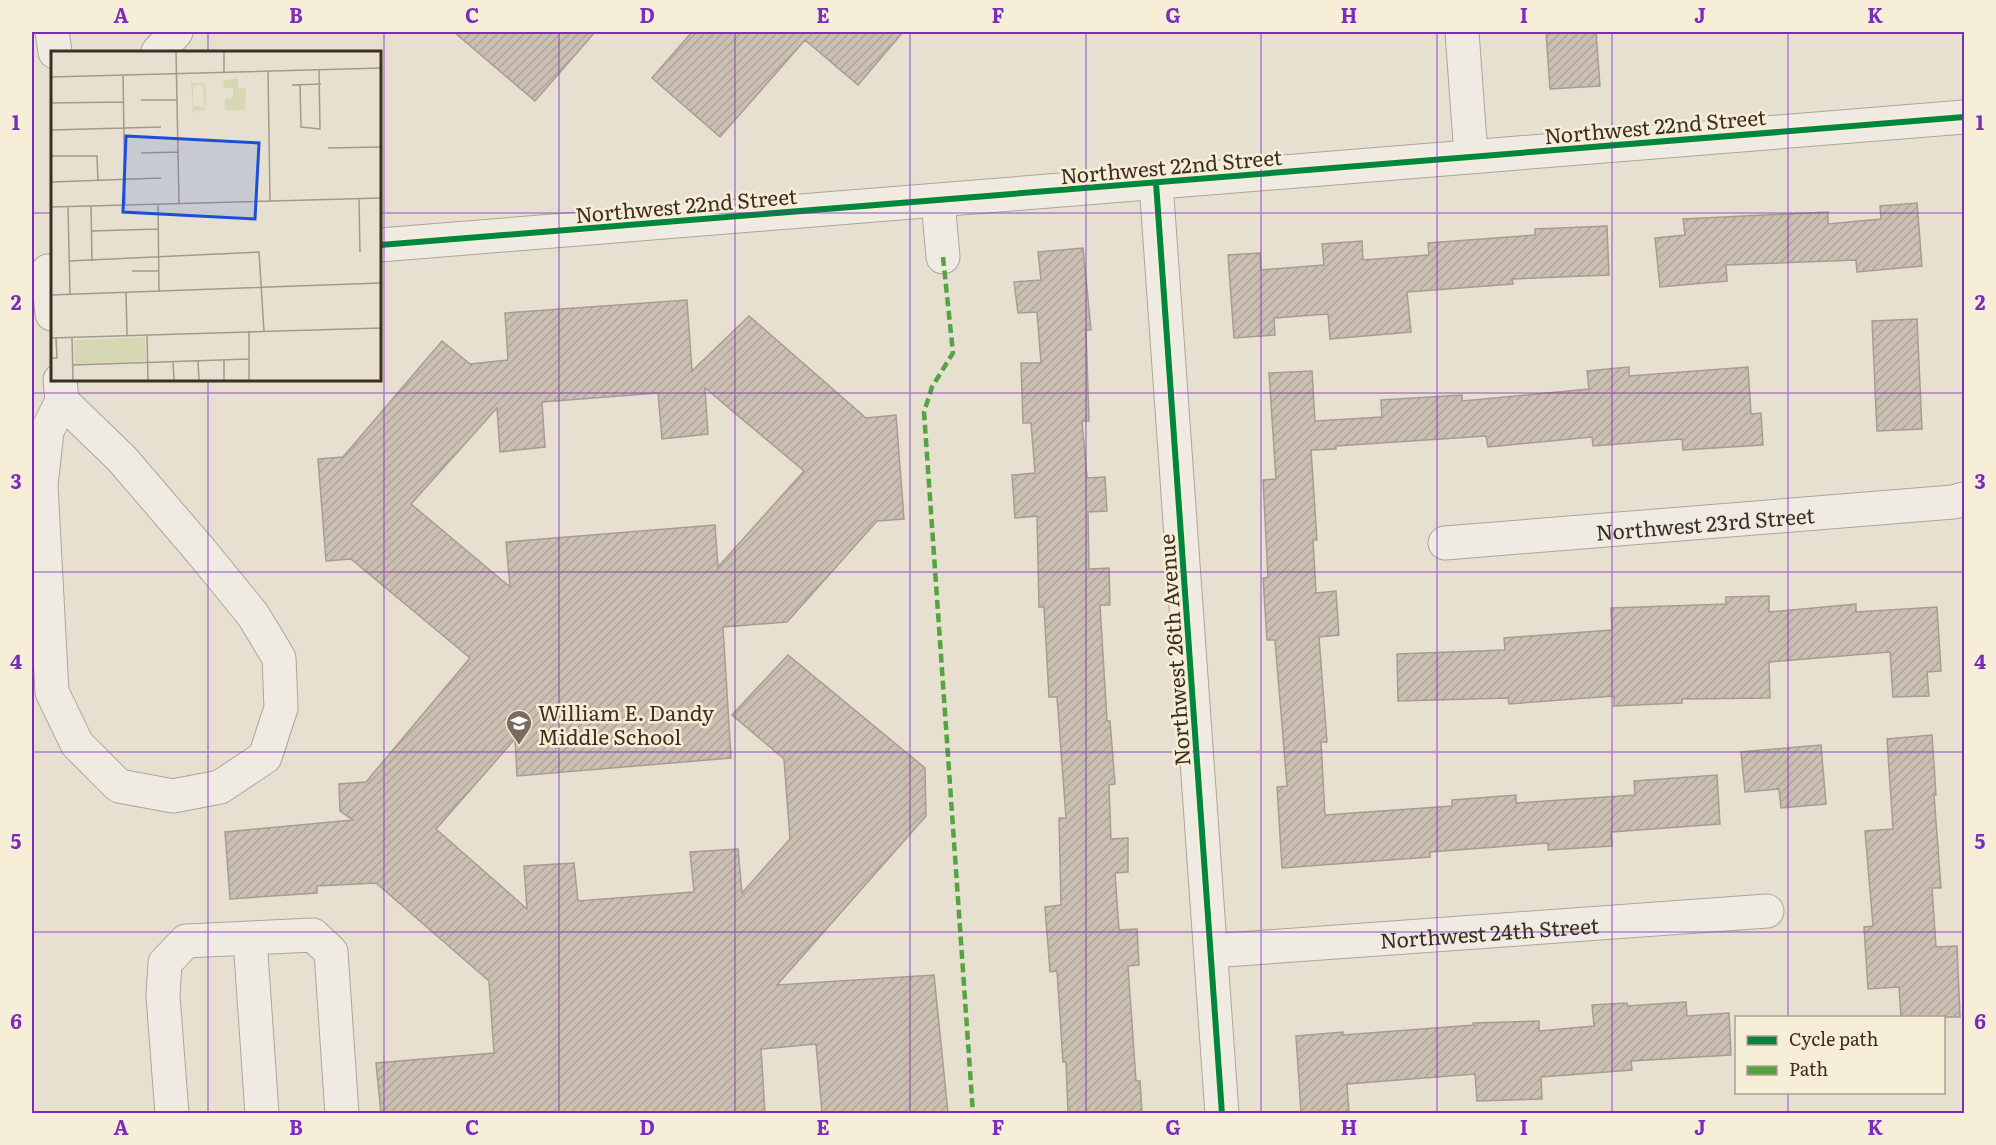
<svg xmlns="http://www.w3.org/2000/svg" width="1996" height="1145" font-family="Literata,serif">
  <style>
    .building { fill: url(#building-hatch); stroke: #a89c90; stroke-width: 1.5; fill-rule: evenodd }
    .lines { fill: none; stroke-linecap: round; stroke-linejoin: round }
    .minor-casing { stroke: #ada599; stroke-width: 35 }
    .minor { stroke: #efebe3; stroke-width: 33 }
    .quiet { stroke: #54a441; stroke-width: 4.5; stroke-dasharray: 9 4.5; stroke-linecap: butt }
    .cycleway-casing { stroke: #f7eed8; stroke-width: 10 }
    .cycleway { stroke: #00873e; stroke-width: 6 }
    .grid { fill: none; stroke: #7b2cbf; stroke-width: 1.5; stroke-opacity: 0.55 }
    .labels { text-anchor: middle; dominant-baseline: central; stroke-width: 5; stroke-linejoin: round; paint-order: stroke }
    .street-label { font-size: 21px; fill: #3d2e20; stroke: #f7eed8 }
    .poi-label { font-size: 21px; fill: #3d2e20; stroke: #f7eed8; text-anchor: start }
    .inset-road { fill: none; stroke: #a3998a; stroke-width: 1.5 }
    .view { fill: #1d4ed8; fill-opacity: 0.15; stroke: #1d4ed8; stroke-width: 3 }
    .inset-edge { fill: none; stroke: #3d2e20; stroke-width: 3 }
    .neatline { fill: none; stroke: #7b2cbf; stroke-width: 2 }
    .grid-label { font-size: 20px; text-anchor: middle; font-weight: bold; fill: #7b2cbf }
  </style>
  <defs>
    <pattern id="building-hatch" width="6" height="6" patternUnits="userSpaceOnUse" patternTransform="scale(1.5)"><rect width="6" height="6" fill="#cbbfb2"/><path d="M-1 1l2-2M0 6l6-6M5 7l2-2" fill="none" stroke="#afa499"/></pattern>
  </defs>
  <rect width="100%" height="100%" fill="#e7e0d1"/>
  <path class="building" d="M454,32h141l-60,69z
    M692,32h211l-45,53 -53,-45 -85,97 -68,-59z
    M1546,32h50l4,54 -50,3z
    M1917,203l5,63 -65,6 -1,-12 -130,5 1,16 -67,6 -5,-49 30,-3 -2,-16 145,-7v12l53,-5 -1,-13z
    M1607,226l2,49 -97,4 1,5 -106,8 4,40 -81,7 -2,-25 -54,4 1,17 -41,3 -6,-83 32,-2 1,17 63,-5 -2,-21 40,-3 1,19 66,-5 -1,-12 107,-8v-6z
    M1083,248l8,82h-5l3,91h-7l5,57 18,-1 2,34 -19,1 1,57 20,-1 1,37h-10l7,116h3l5,63 -6,1 2,54 17,-1v34l-13,1 4,57 18,-1 2,36 -11,1 8,115h4l2,32h-74l-2,-51h-3l-6,-91 -7,1 -5,-65 16,-2 -2,-87h7l-9,-121h-8l-5,-90h-5l-2,-91 -22,2 -3,-43 23,-2 -4,-50h-8l-2,-60h20l-4,-51 -19,1 -4,-31 27,-2 -3,-28z
    M687,300l5,71 57,-55 117,102 30,-3 8,104 -27,2 -90,101 -64,5 8,131 -214,18 -2,-37 -79,90 91,80 -3,-43 50,-3 4,38 116,-9 -4,-40 48,-3 4,44 48,-54 -6,-80 -52,-44 56,-60 137,113 1,48 -149,169 157,-10 14,138h-126l-6,-69 -55,5 4,64h-384l-5,-50 118,-10 -5,-72 -113,-98 -59,3v7l-87,6 -5,-67 128,-12 -13,-9 -1,-27 27,-2 104,-124 -119,-99 -25,2 -8,-102 25,-2 99,-116 28,23 38,-4 -3,-47zM705,388l99,83 -86,96 -3,-42 -209,17 4,45 -99,-83 86,-96 3,44 45,-5 -3,-45 116,-9 4,46 46,-5z
    M1917,319l5,110 -45,2 -5,-110z
    M1629,367v9l119,-9 3,47 10,-1 2,32 -80,5 -1,-11 -89,7 -1,-9 -104,10 -2,-11 -150,10v3l-25,1 6,90h-4l3,53 20,-2 3,44 -20,2 8,105h-6l4,73 127,-9v-6l64,-5v8l119,-8 -1,-14 83,-6 3,49 -109,8 1,14 -64,4v-7l-118,9v5l-148,11 -5,-81 10,-1 -12,-146h-8l-4,-62 5,-1 -5,-97 13,-1 -7,-106 43,-2 3,50 67,-4 -1,-17 81,-5v6l127,-12 -2,-18z
    M1769,596v16l87,-8v8l81,-5 4,64 -14,1 2,24 -36,1 -3,-45 -121,10 1,36 -88,1v4l-68,3v-10l-105,8 -1,-6 -110,3 -1,-47 108,-4 -1,-12 108,-8 -1,-22 115,-4v-7z
    M1932,735l4,60h-2l7,93h-9l4,59 21,-1 3,71h-59l-2,-30 -31,2 -4,-62 9,-1 -8,-95 28,-2 -6,-90z
    M1821,745l5,59 -45,4 -2,-19 -34,3 -4,-40z
    M1686,1002l1,14 42,-3 2,42 -100,6 1,9 -91,7 1,22 -65,2 -2,-27 -128,10 2,29h-48l-5,-77 47,-4v3l131,-10 -1,-2 66,-2v10l55,-5 -2,-21 35,-2v3z"/>
  <g class="lines">
    <g class="minor-casing">
      <g id="minor">
        <path d="M52,32l3,20"/>
        <path d="M1462,32l9,124"/>
        <path d="M158,52l18,-20"/>
        <path d="M1156,183l66,931"/>
        <path d="M938,201l5,56"/>
        <path d="M380,245l1584,-128"/>
        <path d="M48,271l4,43"/>
        <path d="M60,380l2,21 -15,30 -6,54 11,207 25,52 42,42 54,10 47,-9 45,-30 16,-49 -2,-50 -26,-43 -53,-65 -78,-91 -60,-58"/>
        <path id="s1" d="M1445,543l508,-41 11,-3"/>
        <path d="M250,939l12,175"/>
        <path id="s2" d="M1211,951l556,-40"/>
        <path d="M172,1114l-9,-118 2,-33 21,-22 127,-6 18,17 11,162"/>
      </g>
    </g>
    <use href="#minor" class="minor"/>
    <path class="quiet" d="M943,257l10,96 -21,34 -8,25 49,702"/>
    <g class="cycleway-casing">
      <path id="cycleway" d="M1156,183l66,931
        M380,245l1584,-128"/>
    </g>
    <use href="#cycleway" class="cycleway"/>
  </g>
  <path class="grid" d="M208,32v20M384,32v1082M559,32v1082M735,32v1082M910,32v1082M1086,32v1082M1261,32v1082M1437,32v1082M1612,32v1082M1788,32v986M32,213h20M380,213h1584M208,380v734M32,393h1932M32,572h1932M32,752h1932M32,932h1932M1788,1092v22"/>
  <defs>
    <g id="school-pin" transform="scale(1.35)"><path d="M0 17L-7.5 6A9.5 9.5 0 1 1 7.5 6Z" fill="#786c5e" stroke="#f7eed8"/><path d="M0-5L7-2L0 1L-7-2ZM-4 1L0 2.5L4 1V4Q0 6-4 4Z" fill="#fff"/></g>
  </defs>
  <g fill-rule="evenodd">
    <use href="#school-pin" x="519" y="723"/>
  </g>
  <g class="labels">
    <g class="street-label">
      <text transform="translate(1655 125) rotate(-5)">Northwest 22nd Street</text>
      <text transform="translate(1171 165) rotate(-5)">Northwest 22nd Street</text>
      <text transform="translate(686 204) rotate(-5)">Northwest 22nd Street</text>
      <text stroke="none"><textPath href="#s1" startOffset="261">Northwest 23rd Street</textPath></text>
      <text transform="translate(1173 650) rotate(-94)">Northwest 26th Avenue</text>
      <text stroke="none"><textPath href="#s2" startOffset="279">Northwest 24th Street</textPath></text>
    </g>
    <g class="poi-label">
      <text x="538" y="711">William E. Dandy<tspan x="538" dy="24">Middle School</tspan></text>
    </g>
  </g>
  <g transform="translate(51 51)">
    <rect width="330" height="330" fill="#e7e0d1"/>
    <path d="M94,286l1,24 -71,3 -1,-24z" fill="#d6d7b3"/>
    <path d="M187,27v11l8,-1 -1,22h-20v-11l8,-1v-10h-9l-1,-7zM140,28l2,4h11l2,6 -1,21 -11,1 -1,4zM148,33l4,3 1,20 -11,-1v-19z" fill="#d6d7b3" fill-rule="evenodd"/>
    <path class="inset-road" d="M125,1l3,151M173,1v20M217,20l2,130M72,24l2,130M0,26l330,-9M241,34l29,-1M249,34l1,42 19,2 -1,-59M90,49h36M0,52l72,-1M0,79l110,-3M277,97l53,-1M90,102l37,-1M0,105h46l1,25M0,131l110,-4M308,148l1,53M107,153l1,87M40,155l1,55M0,156l330,-9M17,156l2,87M41,180l66,-2M18,210l190,-9 5,79M81,220h27M75,241l1,43M0,244l330,-12M198,280v49M96,284l1,45M21,286l1,43M0,287l330,-10M0,307h6l-1,-20M173,309v20M147,310l1,19M122,311l1,18M22,314l176,-6"/>
    <path class="view" d="M75,85l133,7 -4,76 -132,-7z"/>
    <rect width="330" height="330" class="inset-edge"/>
  </g>
  <rect width="1996" height="1145" fill="none" stroke="#f7eed8" stroke-width="66"/>
  <rect x="1735" y="1016" width="210" height="78" fill="#f7eed8" stroke="#ada18e" stroke-width="1.5"/>
  <rect x="1747" y="1036" width="30" height="9" fill="#00873e" stroke="#ada18e" stroke-width="1.5"/>
  <text x="1789" y="1046" font-size="18" fill="#3d2e20">Cycle path</text>
  <rect x="1747" y="1066" width="30" height="9" fill="#54a441" stroke="#ada18e" stroke-width="1.5"/>
  <text x="1789" y="1076" font-size="18" fill="#3d2e20">Path</text>
  <rect x="33" y="33" width="1930" height="1079" class="neatline"/>
  <g class="grid-label">
    <text x="121" y="23">A</text>
    <text x="296" y="23">B</text>
    <text x="472" y="23">C</text>
    <text x="647" y="23">D</text>
    <text x="823" y="23">E</text>
    <text x="998" y="23">F</text>
    <text x="1173" y="23">G</text>
    <text x="1349" y="23">H</text>
    <text x="1524" y="23">I</text>
    <text x="1700" y="23">J</text>
    <text x="1875" y="23">K</text>
    <text x="16" y="130">1</text>
    <text x="1980" y="130">1</text>
    <text x="16" y="310">2</text>
    <text x="1980" y="310">2</text>
    <text x="16" y="489">3</text>
    <text x="1980" y="489">3</text>
    <text x="16" y="669">4</text>
    <text x="1980" y="669">4</text>
    <text x="16" y="849">5</text>
    <text x="1980" y="849">5</text>
    <text x="16" y="1029">6</text>
    <text x="1980" y="1029">6</text>
    <text x="121" y="1135">A</text>
    <text x="296" y="1135">B</text>
    <text x="472" y="1135">C</text>
    <text x="647" y="1135">D</text>
    <text x="823" y="1135">E</text>
    <text x="998" y="1135">F</text>
    <text x="1173" y="1135">G</text>
    <text x="1349" y="1135">H</text>
    <text x="1524" y="1135">I</text>
    <text x="1700" y="1135">J</text>
    <text x="1875" y="1135">K</text>
  </g>
</svg>
